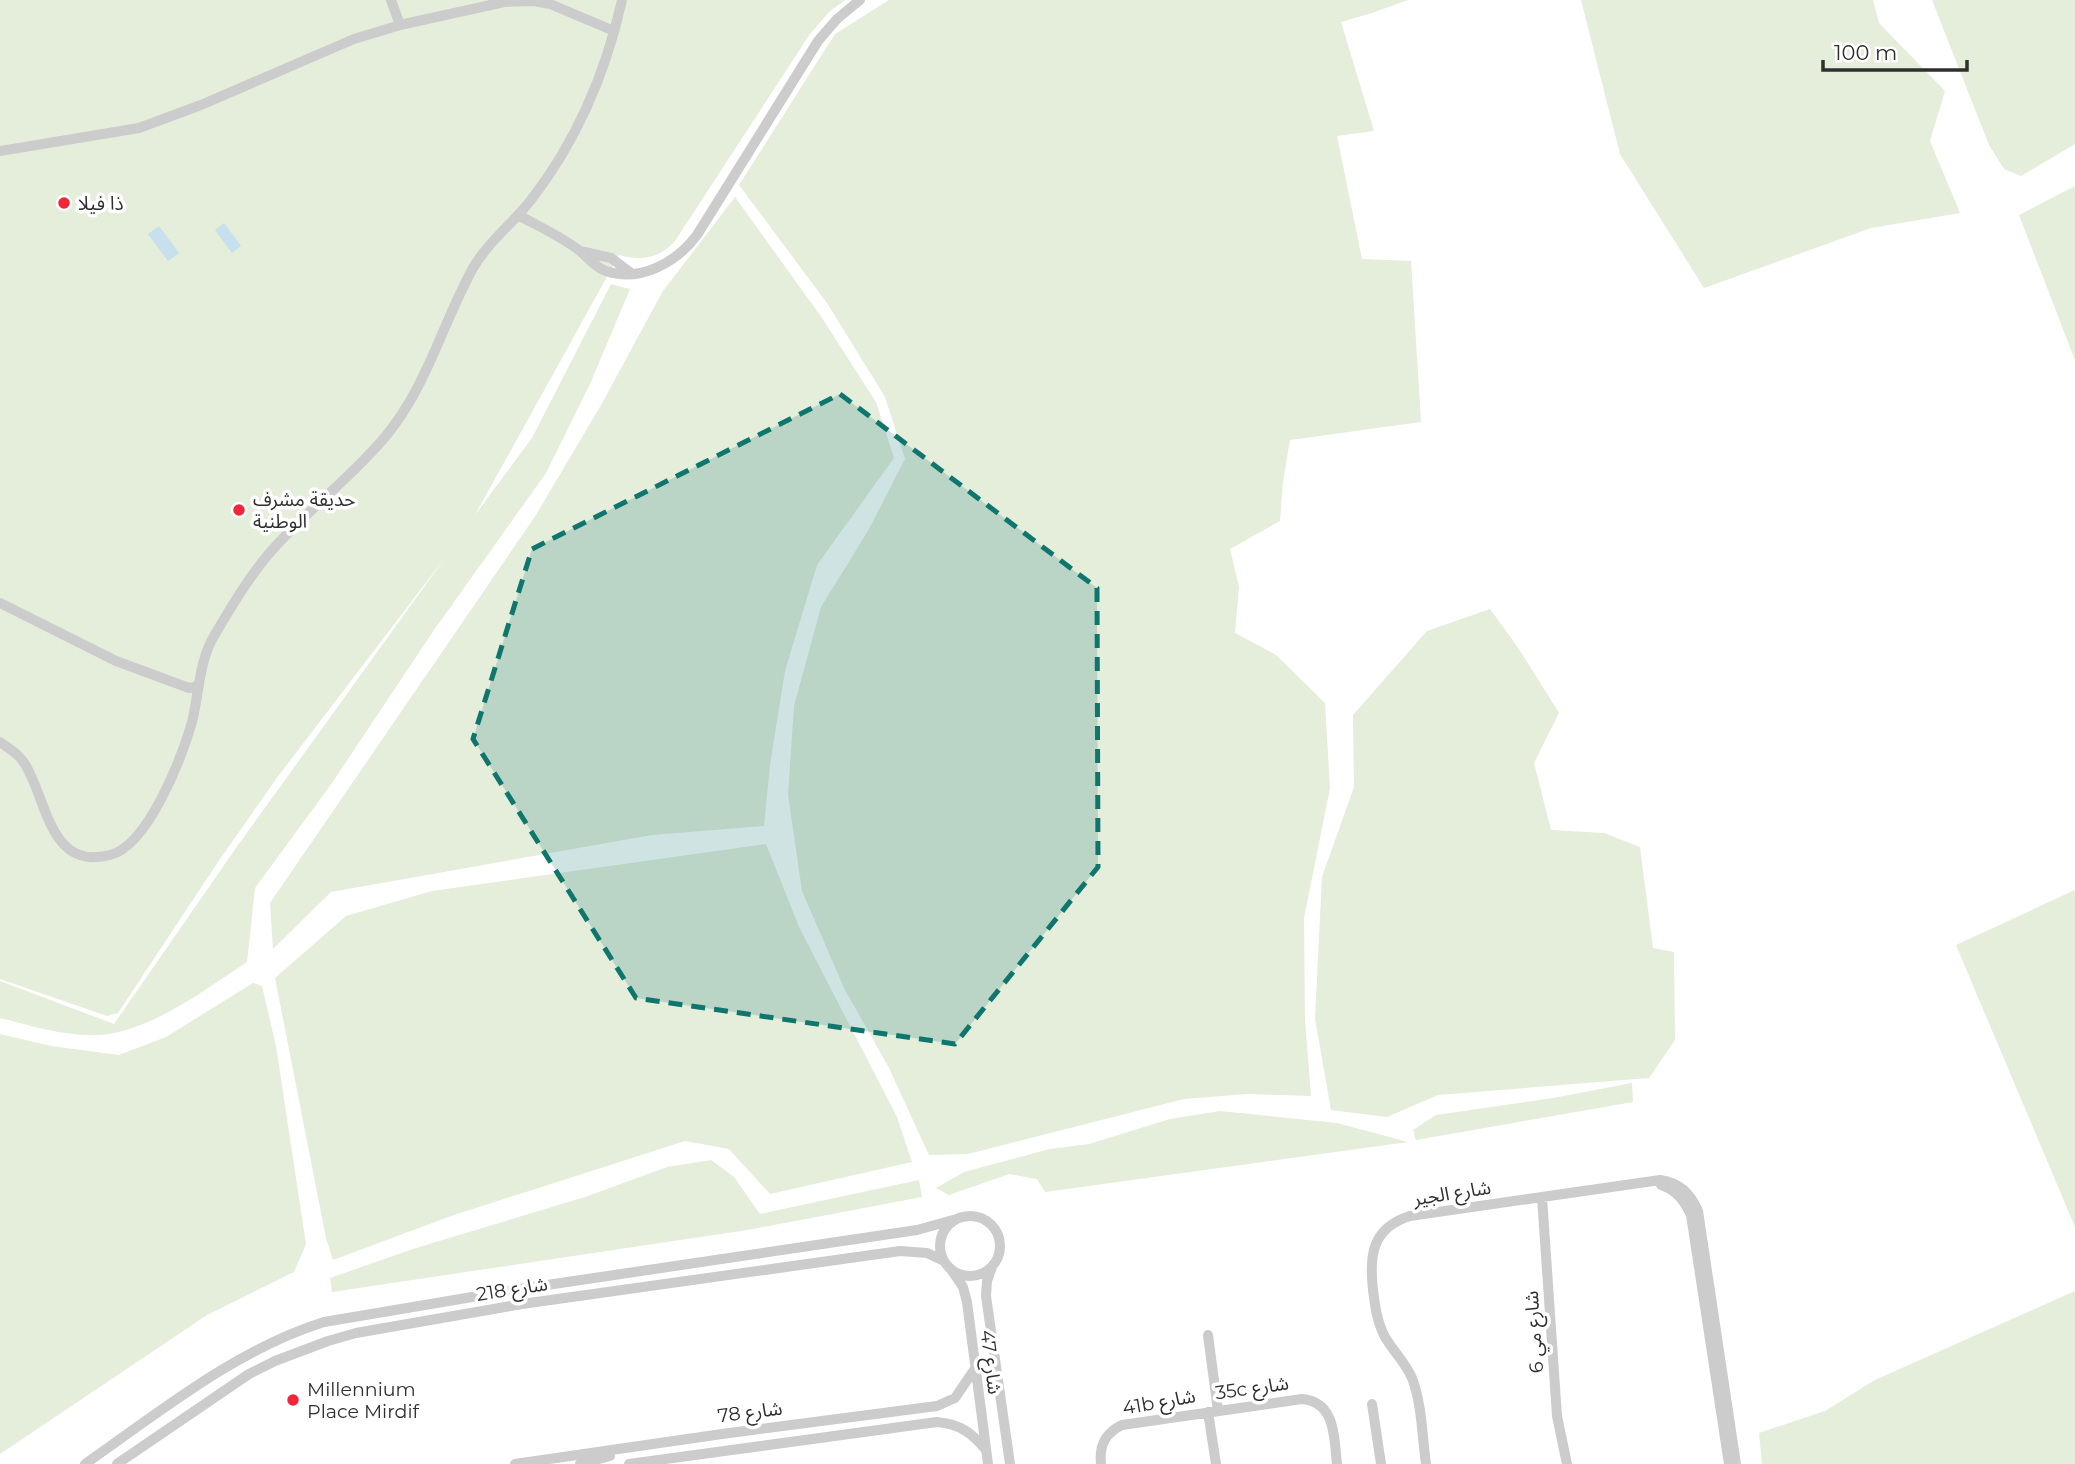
<svg xmlns="http://www.w3.org/2000/svg" width="2075" height="1464" font-family="Montserrat,'Noto Sans Arabic',sans-serif">
  <style>
    .green { fill: #e5eddb }
    .water { fill: #c6e0ee }
    .lines { fill: none; stroke-linecap: round; stroke-linejoin: round }
    .minor { stroke: #ccc; stroke-width: 10 }
    .marked { fill: #0f766e; fill-opacity: 0.2; stroke: #0f766e; stroke-width: 5; stroke-dasharray: 14 9; stroke-linejoin: round }
    .poi-dot { fill: #f22539; stroke: #fff; stroke-width: 2.5 }
    .labels { text-anchor: middle; dominant-baseline: central; stroke-width: 7; stroke-linejoin: round; paint-order: stroke }
    .poi-label { font-size: 19px; fill: #2f2f2f; stroke: #fff; text-anchor: start }
    .street-label { font-size: 19px; fill: #2f2f2f; stroke: #fff }
  </style>
  <rect width="100%" height="100%" fill="#fff"/>
  <path class="green" d="M0,0h845l-16,12 -19,22 -135,207c-16,18 -34,20 -56,14l-144,260 57,-77 79,-154 19,5 -40,95 -44,89 -112,157 -102,153 -77,105 -8,74c-41,27 -96,69 -147,73 -33,2 -68,-9 -100,-17v-37l114,43 122,-176 211,-293 -171,224 -58,83 -100,151 -11,3 -107,-37z
    M889,0h519l-36,13 -31,9 33,109 -37,5 25,123 49,2 10,161 -131,18 -7,41 -3,40 -50,28 9,38 -4,46 41,22 49,48 5,85 -26,130 1,102 6,76 -64,-2 -63,5 -216,55 -39,1 -40,-87 -45,-80 -42,-97 -14,-96 6,-89 27,-99 48,-78 36,-70 -20,-62 -58,-94 -88,-118 96,-151z
    M1581,0h292l6,23 66,68 -15,50 30,72 -89,15 -167,60 -84,-134z
    M1932,0h143v144l-54,32 -17,-7 -15,-24z
    M2075,186v174l-56,-145z
    M735,197l87,121 54,84 18,56 -77,107 -32,106 -15,94 -6,61 -112,9 -321,57 -58,57 -3,-46 266,-388 65,-110 62,-114z
    M1490,609l29,40 40,64 -25,50 17,67 53,3 36,14 13,101 21,4 1,88 -26,38 -211,17 -51,22 -56,-7 -16,-91 7,-142 32,-90 -1,-72 74,-84z
    M766,844l33,83 98,190 15,45 -142,32 -41,-45 -44,-8 -234,75 -118,44 -7,-22 -51,-260 71,-62 86,-25z
    M2075,890v337l-119,-282z
    M253,983l9,3 14,60 30,198 -12,28 -87,43 -207,139v-420l51,12 68,9 47,-18z
    M1632,1083l1,19 -217,38 -3,-10 23,-15 117,-17z
    M1220,1111l117,12 71,19 -363,50 -8,-13 -28,-5 -60,21 -13,-7 28,-16 86,-23 39,-5 81,-25z
    M711,1160l23,17 26,37 159,-34 3,17 -175,33 -415,62 -2,-14 86,-30 169,-51 82,-30z
    M2075,1291v173h-313l-3,-31 66,-22 50,-31z"/>
  <path class="water" d="M224,223l17,23 -9,7 -17,-23z
    M159,226l20,27 -11,8 -20,-27z"/>
  <g class="lines">
    <path class="minor" d="M391,0l9,25
      M0,151l139,-23 62,-23 153,-66 46,-14 104,-23 30,-1 16,3 64,27
      M518,215c20,11 44,22 62,36 9,7 14,16 26,20 34,12 71,-9 91,-36l121,-194 19,-22 23,-19
      M580,251l31,7 20,15
      M0,603l116,58 73,27 10,-2
      M0,742c10,7 20,13 26,24 21,35 24,105 84,89 38,-9 72,-98 82,-133 7,-28 7,-61 22,-86 16,-27 33,-56 53,-80 36,-43 82,-76 118,-119 42,-50 57,-113 88,-169 15,-26 40,-45 58,-68 45,-58 75,-128 91,-200
      M1661,1185c15,5 23,15 30,30l38,249
      M1542,1197l15,219 10,48
      M940 1246a30 30 0 1 1 60 0a30 30 0 1 1-60 0Z
      M992,1267l-5,14 -1,15 24,168
      M950,1268l13,19 4,15 21,162
      M1208,1335l10,76
      M1372,1404l9,60
      M1208,1412l8,52
      M85,1464c76,-53 150,-114 239,-142l196,-33 397,-59 36,-10
      M117,1464l132,-90 26,-13 53,-20 28,-8 166,-29 378,-53 27,2 17,8
      M515,1464l207,-30 215,-28 18,-8 19,-28
      M580,1464l30,-8
      M629,1464l308,-42c23,2 35,11 49,28
      M1101,1464c-2,-18 4,-31 21,-39l180,-26c34,3 32,39 35,65
      M1426,1464c-4,-28 -4,-60 -14,-86 -7,-16 -19,-27 -27,-41 -8,-15 -10,-31 -12,-47 -4,-35 -1,-62 37,-74l250,-36c20,3 30,13 38,31l38,253"/>
  </g>
  <path class="marked" d="M840,394l257,194 1,279 -143,177 -319,-46 -163,-259 59,-190z"/>
  <g class="poi-dot">
    <circle cx="64" cy="203" r="7"/>
    <circle cx="239" cy="510" r="7"/>
    <circle cx="293" cy="1400" r="7"/>
  </g>
  <g class="labels">
    <g class="poi-label">
      <text x="78" y="203">ذا فيلا</text>
      <text x="253" y="499">حديقة مشرف<tspan x="253" dy="22">الوطنية</tspan></text>
      <text x="307" y="1389">Millennium<tspan x="307" dy="22">Place Mirdif</tspan></text>
    </g>
    <g class="street-label">
      <text transform="translate(1452 1193) rotate(-9)">شارع الجير</text>
      <text transform="translate(512 1289) rotate(-9)">شارع 218</text>
      <text transform="translate(1534 1332) rotate(-94)">شارع مي 6</text>
      <text transform="translate(991 1362) rotate(83)">شارع 47</text>
      <text transform="translate(1252 1388) rotate(-8)">35c شارع</text>
      <text transform="translate(1159 1402) rotate(-10)">41b شارع</text>
      <text transform="translate(750 1412) rotate(-7)">شارع 78</text>
    </g>
  </g>
  <path d="M1823 60v10h144v-10" fill="none" stroke="#2f2f2f" stroke-width="3.5"/>
  <text x="1834" y="60" font-size="21" fill="#2f2f2f" stroke="#ffffff" stroke-width="5" paint-order="stroke">100 m</text>
</svg>
